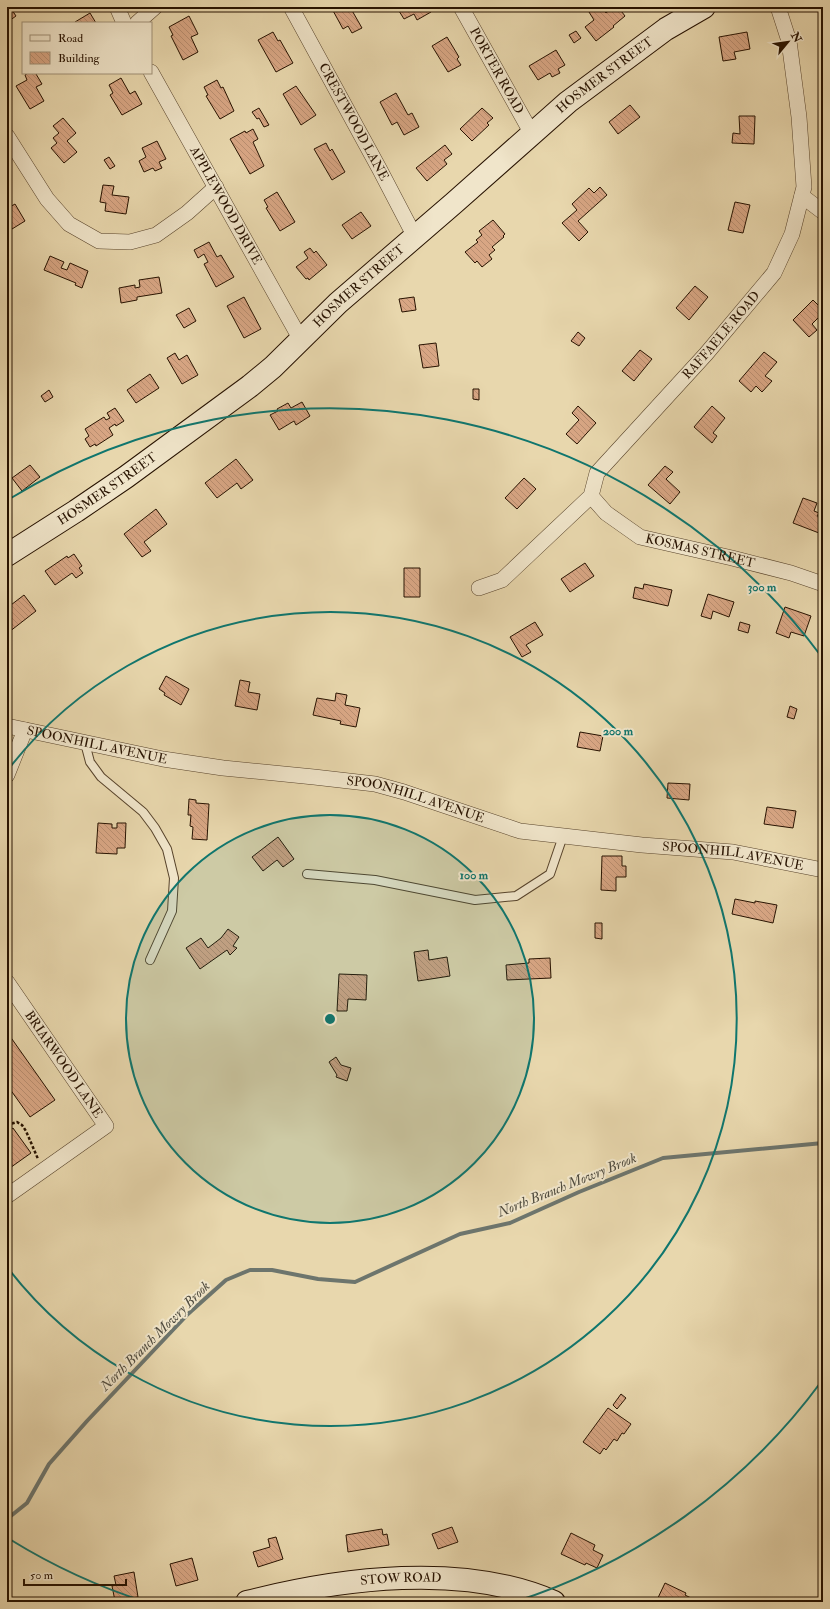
<svg xmlns="http://www.w3.org/2000/svg" width="830" height="1609" font-family="'IM FELL Double Pica',serif">
  <style>
    .lines { fill: none; stroke-linecap: round; stroke-linejoin: round }
    .stream { stroke: #6d756d; stroke-width: 4 }
    .building { fill: url(#building-back-hatch); stroke: #271200 }
    .lane-casing { stroke: #57432b; stroke-width: 10 }
    .street-casing { stroke: #57432b; stroke-width: 16 }
    .secondary-casing { stroke: #271200; stroke-width: 24 }
    .path { stroke: #271200; stroke-width: 2.5; stroke-dasharray: 3 2; stroke-linecap: butt }
    .lane { stroke: #f0e5ca; stroke-width: 8 }
    .street { stroke: #f0e5ca; stroke-width: 15 }
    .secondary { stroke: #f0e5ca; stroke-width: 22 }
    .ring { fill: none; stroke: #0f766e; stroke-width: 2 }
    .labels { text-anchor: middle; dominant-baseline: central; stroke-width: 4; stroke-linejoin: round; paint-order: stroke }
    .street-label { font-size: 13px; fill: #271200; stroke: #f0e5ca }
    .water-label { font-size: 14px; font-style: italic; fill: #504c3f; stroke: #f0e5ca }
    .centre { fill: #0f766e; stroke: #f0e5ca; stroke-width: 2 }
    .ring-label { font-size: 12px; text-anchor: middle; font-weight: bold; fill: #0f766e; stroke: #f0e5ca; stroke-width: 4; stroke-linejoin: round; paint-order: stroke }
  </style>
  <defs>
    <pattern id="building-back-hatch" width="6" height="6" patternUnits="userSpaceOnUse"><rect width="6" height="6" fill="#d8a684"/><path d="M-1 5l2 2M0 0l6 6M5-1l2 2" fill="none" stroke="#b98e70"/></pattern>
  </defs>
  <rect width="100%" height="100%" fill="#e8d7ad"/>
  <filter id="stains"><feTurbulence type="fractalNoise" baseFrequency=".005" numOctaves="4"/><feColorMatrix values="0 0 0 0 .2 0 0 0 0 .09 0 0 0 0 .02 0 0 0 .5 -.17"/></filter>
  <radialGradient id="worn" r=".72"><stop offset=".6" stop-color="#630" stop-opacity="0"/><stop offset="1" stop-color="#630" stop-opacity=".3"/></radialGradient>
  <g class="lines">
    <path class="stream" d="M7,1519l20,-16 22,-39 38,-43 101,-107 38,-34 24,-10h22l46,9 37,3 105,-48 50,-11 69,-31 84,-34 160,-15"/>
  </g>
  <path class="building" d="M331,7h19l12,21 -10,5 -4,-7 -5,3z
    M405,7h22l4,5 -14,8 -3,-6 -10,5 -5,-8z
    M596,7h5l5,6 7,-6h5l7,9 -12,10 1,1 -18,14 -11,-14 9,-7 -5,-8z
    M12,10l4,6 -7,5 -2,-4v-4z
    M90,13l6,10h-20l-1,-1z
    M189,16l9,18 -7,3 7,15 -15,8 -12,-24 2,-1 -4,-8z
    M576,31l5,7 -7,5 -5,-8z
    M273,32l5,9 2,-1 13,23 -17,9 -18,-32z
    M747,32l3,17 -16,3 2,7 -13,2 -4,-24z
    M447,37l12,20 -2,2 4,6 -13,7 -16,-26z
    M556,50l9,15 -7,4 2,4 -8,4 -2,-4 -12,7 -9,-14z
    M28,73h10l-2,1 6,10 -6,3 8,14 -14,8 -14,-23 11,-6 -2,-5z
    M121,78l9,16 5,-3 7,13 -20,11 -12,-20 3,-2 -4,-8z
    M217,80l4,8 2,-1 11,24 -14,8 -14,-23 2,-1 -4,-8z
    M296,86l20,29 -15,10 -18,-31z
    M396,93l12,22 4,-2 7,14 -15,8 -7,-13 -5,3 -12,-23z
    M630,105l10,12 -22,17 -9,-12z
    M259,108l10,17 -5,2 -5,-9 -2,1 -5,-7z
    M482,108l11,10 -6,5 2,2 -17,16 -12,-12z
    M739,116h16l-1,28 -22,-1 1,-10 7,1z
    M63,118l13,15 -9,8 10,11 -13,11 -13,-15 6,-5 -4,-5 6,-5 -6,-7z
    M253,129l5,10 -5,3 11,24 -14,8 -20,-35 15,-8 1,2z
    M157,141l9,18 -7,3 3,6 -7,3 -2,-3 -9,4 -5,-11 7,-4 -4,-9z
    M326,143l4,8 2,-2 13,23 -13,8 -18,-31z
    M445,145l7,9 -8,6 3,4 -20,17 -11,-13z
    M109,157l6,9 -5,3 -6,-9z
    M103,185l11,1 -2,9 17,2 -3,17 -21,-3 1,-8 -6,-1z
    M600,187l7,8 -29,26 10,11 -9,9 -17,-18 15,-13 -5,-6 17,-16 5,5z
    M277,192l18,30 -15,9 -14,-23 2,-1 -4,-7z
    M735,202l15,3 -7,28 -15,-3z
    M15,204l10,17 -13,8 -5,-8v-15l1,2z
    M361,212l10,14 -19,13 -10,-14z
    M493,220l12,14 -2,2 1,1 -12,10 3,3 -6,5 3,4 -10,8 -5,-6 -2,2 -10,-11 13,-10 -2,-2 6,-5 -3,-4z
    M209,242l8,15 4,-2 13,22 -18,10 -12,-23 4,-2 -4,-8 -6,4 -4,-8z
    M310,248l4,5 2,-2 11,14 -18,15 -1,-2 -2,1 -10,-12 12,-9 -4,-6z
    M50,256l14,6 -3,6 6,2 3,-7 18,8 -6,17 -7,-3 1,-2 -32,-13z
    M159,277l3,16 -25,4v3l-16,3 -2,-15 16,-3v3l5,-1 -1,-7z
    M695,286l13,11 -19,23 -13,-12z
    M244,297l17,32 -17,9 -17,-32z
    M414,297l2,13 -14,2 -3,-13z
    M813,300l10,10v3l-11,11 5,6 -8,7 -16,-17z
    M189,308l7,13 -12,7 -8,-13z
    M578,332l7,6 -6,8 -8,-5z
    M436,343l3,23 -16,2 -4,-23z
    M640,350l12,9 -18,22 -12,-10z
    M764,352l13,10 -12,14 7,5 -10,11 -6,-6 -5,6 -12,-11z
    M175,353l4,7 8,-5 11,20 -16,9 -15,-26z
    M150,374l9,14 -23,15 -9,-13z
    M473,389h6v11l-6,-1z
    M49,390l4,7 -8,5 -4,-6z
    M302,402l8,14 -14,9 -2,-4 -15,9 -9,-15 8,-4 -1,-2 11,-6 3,5z
    M578,406l18,17 -19,21 -11,-10 13,-14 -7,-7z
    M712,406l13,12 -12,15 4,3 -5,7 -18,-16z
    M115,408l9,13 -8,5 -1,-2 -6,4 4,7 -17,11 -1,-2 -5,3 -5,-8 4,-3 -4,-7 19,-12 2,3 4,-2 -3,-5z
    M236,459l17,21 -12,9 -4,-6 -20,15 -12,-15z
    M30,465l10,12 -18,14 -10,-13z
    M665,466l8,6 -7,7 14,13 -10,12 -22,-19z
    M524,478l12,11 -19,20 -12,-11z
    M803,498l14,5 -3,8 5,2 -2,3 6,2v6l-4,9 -26,-10z
    M156,509l11,15 -23,18 7,9 -9,6 -18,-23z
    M74,554l8,12 -3,2 4,5 -7,5 -4,-5 -17,12 -10,-14 22,-15 1,2z
    M585,563l9,13 -24,16 -9,-13z
    M404,568h16v29h-16z
    M644,584l28,6 -4,16 -35,-8 2,-11 8,2z
    M708,594l26,8 -5,15 -16,-6 -2,8 -10,-3z
    M24,595l12,16 -27,21 -2,-3v-21z
    M785,607l26,9 -7,20 -13,-4 -2,6 -13,-5z
    M535,622l8,13 -17,10 5,7 -9,5 -12,-20z
    M740,622l10,3 -2,8 -10,-3z
    M166,676l23,13 -8,16 -17,-10 1,-2 -6,-4z
    M240,680l10,2 -2,10 12,2 -3,16 -22,-4z
    M336,693l11,2 -2,10 15,3 -4,19 -16,-3 1,-3 -28,-6 4,-17 18,3z
    M790,706l7,3 -3,10 -7,-2z
    M580,732l23,4 -3,15 -23,-4z
    M668,783l22,1 -1,16 -22,-2z
    M189,799l7,1v3l13,1 -2,36 -15,-1 1,-12 -3,-1 1,-11h-3z
    M767,807l29,4 -3,17 -29,-4z
    M98,823l14,1v4h5v-5h9l-1,25h-8v6l-21,-1z
    M278,837l16,22 -11,8 -6,-7 -14,11 -11,-14z
    M602,856h20v10h4v11h-10v14l-15,-1z
    M735,899l20,4v-2l22,4 -4,18 -41,-9z
    M595,923h7v16l-7,-1z
    M228,929l11,8 -6,9 4,2 -7,7 -3,-5 -27,19 -14,-21 15,-10 7,10 13,-10z
    M428,950l1,10 18,-3 3,19 -32,5 -4,-29z
    M550,958l1,20 -44,2 -1,-15 23,-2v-4z
    M339,974l28,1 -1,25 -18,-1 -1,12h-10z
    M7,1032l48,68 -25,17 -23,-32z
    M336,1057l5,8 10,3 -4,13 -11,-4 1,-2 -8,-13z
    M13,1128l18,25 -24,17v-38z
    M621,1394l5,4 -9,11 -4,-4z
    M608,1408l23,16 -7,10 -2,-1 -5,8 -3,-2 -8,11 -2,-2 -4,6 -17,-12z
    M452,1527l6,15 -20,7 -6,-15z
    M382,1529l1,6 4,-1 2,11 -41,7 -2,-17z
    M571,1533l24,12 -2,5 10,5 -6,13 -11,-5 -1,2 -24,-11z
    M276,1537l7,22 -25,8 -5,-15 17,-5 -2,-8z
    M192,1558l6,22 -22,6 -6,-22z
    M134,1572l4,25 -23,4 -3,-15 4,-1 -2,-9z
    M665,1583l21,10 -1,2 10,5 -1,2h-38z"/>
  <g class="lines">
    <g class="lane-casing">
      <path id="lane" d="M85,743l5,19 11,15 42,35 12,16 12,21 7,29 -2,33 -22,49
        M307,874l68,6 100,20 41,-4 34,-22 13,-38"/>
    </g>
    <g class="street-casing">
      <g id="street">
        <path d="M117,7l7,16"/>
        <path id="s1" d="M291,7l89,163 35,67"/>
        <path id="s2" d="M461,7l71,127"/>
        <path d="M137,23l18,-16"/>
        <path id="s3" d="M151,72l150,268"/>
        <path d="M7,136l40,63 22,25 30,17 31,1 26,-7 31,-22 29,-26"/>
        <path d="M802,196l21,16"/>
        <path id="s4" d="M591,496l15,17 34,24 92,21 59,15 32,11"/>
        <path id="s5" d="M479,588l23,-8 89,-84 6,-23 109,-119 68,-81 18,-39 12,-47 -5,-70 -10,-76 -11,-34"/>
        <path id="s6" d="M7,726l156,33 60,9 91,9 61,7 29,8 116,39 122,14 91,7 90,18"/>
        <path d="M7,775l18,-45"/>
        <path id="s7" d="M7,982l99,144 -99,70"/>
      </g>
    </g>
    <g class="secondary-casing">
      <g id="secondary">
        <path id="s8" d="M7,555l69,-44 50,-34 124,-91 23,-19 65,-64 116,-100 114,-101 98,-73 38,-22"/>
        <path id="s9" d="M247,1602c94,-24 216,-40 307,0"/>
      </g>
    </g>
    <path class="path" d="M7,1096l2,-1
      M7,1125l10,-3 5,3 4,6 12,28"/>
    <use href="#lane" class="lane"/>
    <use href="#street" class="street"/>
    <use href="#secondary" class="secondary"/>
  </g>
  <circle cx="330" cy="1019" r="204" fill="#0f766e" fill-opacity=".12"/>
  <g class="ring">
    <circle cx="330" cy="1019" r="204"/>
    <path d="M7 771A407 407 0 1 1 7 1267"/>
    <path d="M821 1382A611 611 0 0 1 514 1602M146 1602A611 611 0 0 1 11 1540M11 498A611 611 0 0 1 821 656"/>
  </g>
  <g class="labels">
    <g class="street-label">
      <text stroke="none"><textPath href="#s2" startOffset="73">PORTER ROAD</textPath></text>
      <text stroke="none"><textPath href="#s8" startOffset="768">HOSMER STREET</textPath></text>
      <text stroke="none"><textPath href="#s1" startOffset="131">CRESTWOOD LANE</textPath></text>
      <text stroke="none"><textPath href="#s3" startOffset="153">APPLEWOOD DRIVE</textPath></text>
      <text stroke="none"><textPath href="#s8" startOffset="444">HOSMER STREET</textPath></text>
      <text stroke="none"><textPath href="#s5" startOffset="356">RAFFAELE ROAD</textPath></text>
      <text stroke="none"><textPath href="#s8" startOffset="120">HOSMER STREET</textPath></text>
      <text stroke="none"><textPath href="#s4" startOffset="126">KOSMAS STREET</textPath></text>
      <text stroke="none"><textPath href="#s6" startOffset="92">SPOONHILL AVENUE</textPath></text>
      <text stroke="none"><textPath href="#s6" startOffset="416">SPOONHILL AVENUE</textPath></text>
      <text stroke="none"><textPath href="#s6" startOffset="740">SPOONHILL AVENUE</textPath></text>
      <text stroke="none"><textPath href="#s7" startOffset="100">BRIARWOOD LANE</textPath></text>
      <text stroke="none"><textPath href="#s9" startOffset="156">STOW ROAD</textPath></text>
    </g>
    <g class="water-label">
      <text transform="translate(567 1185) rotate(-22)">North Branch Mowry Brook</text>
      <text transform="translate(155 1336) rotate(-45)">North Branch Mowry Brook</text>
    </g>
  </g>
  <circle cx="330" cy="1019" r="6" class="centre"/>
  <g class="ring-label">
    <text x="762" y="591">300 m</text>
    <text x="618" y="735">200 m</text>
    <text x="474" y="879">100 m</text>
  </g>
  <rect width="830" height="1609" fill="none" stroke="#e8d7ad" stroke-width="24"/>
  <rect x="8" y="8" width="814" height="1593" fill="none" stroke="#271200" stroke-width="2"/>
  <rect x="12" y="12" width="806" height="1585" fill="none" stroke="#271200"/>
  <rect x="22" y="22" width="130" height="52" fill="#f0e5ca" stroke="#a09179"/>
  <rect x="30" y="35" width="20" height="6" fill="#f0e5ca" stroke="#a09179"/>
  <text x="58" y="42" font-size="12" fill="#271200">Road</text>
  <rect x="30" y="52" width="20" height="12" fill="url(#building-back-hatch)" stroke="#a09179"/>
  <text x="58" y="62" font-size="12" fill="#271200">Building</text>
  <g transform="translate(788 42) rotate(61)" stroke="#f0e5ca" stroke-width="3" paint-order="stroke">
  <path d="M0-3L7 15L0 10L-7 15Z" fill="#271200"/>
  <text y="-6" font-size="11" font-weight="bold" text-anchor="middle" fill="#271200">N</text>
  </g>
  <path d="M24 1579v6h102v-6" fill="none" stroke="#271200" stroke-width="2"/>
  <text x="30" y="1579" font-size="12" fill="#271200" stroke="#f0e5ca" stroke-width="3" paint-order="stroke">50 m</text>
  <rect width="100%" height="100%" filter="url(#stains)"/>
  <rect width="100%" height="100%" fill="url(#worn)"/>
</svg>
